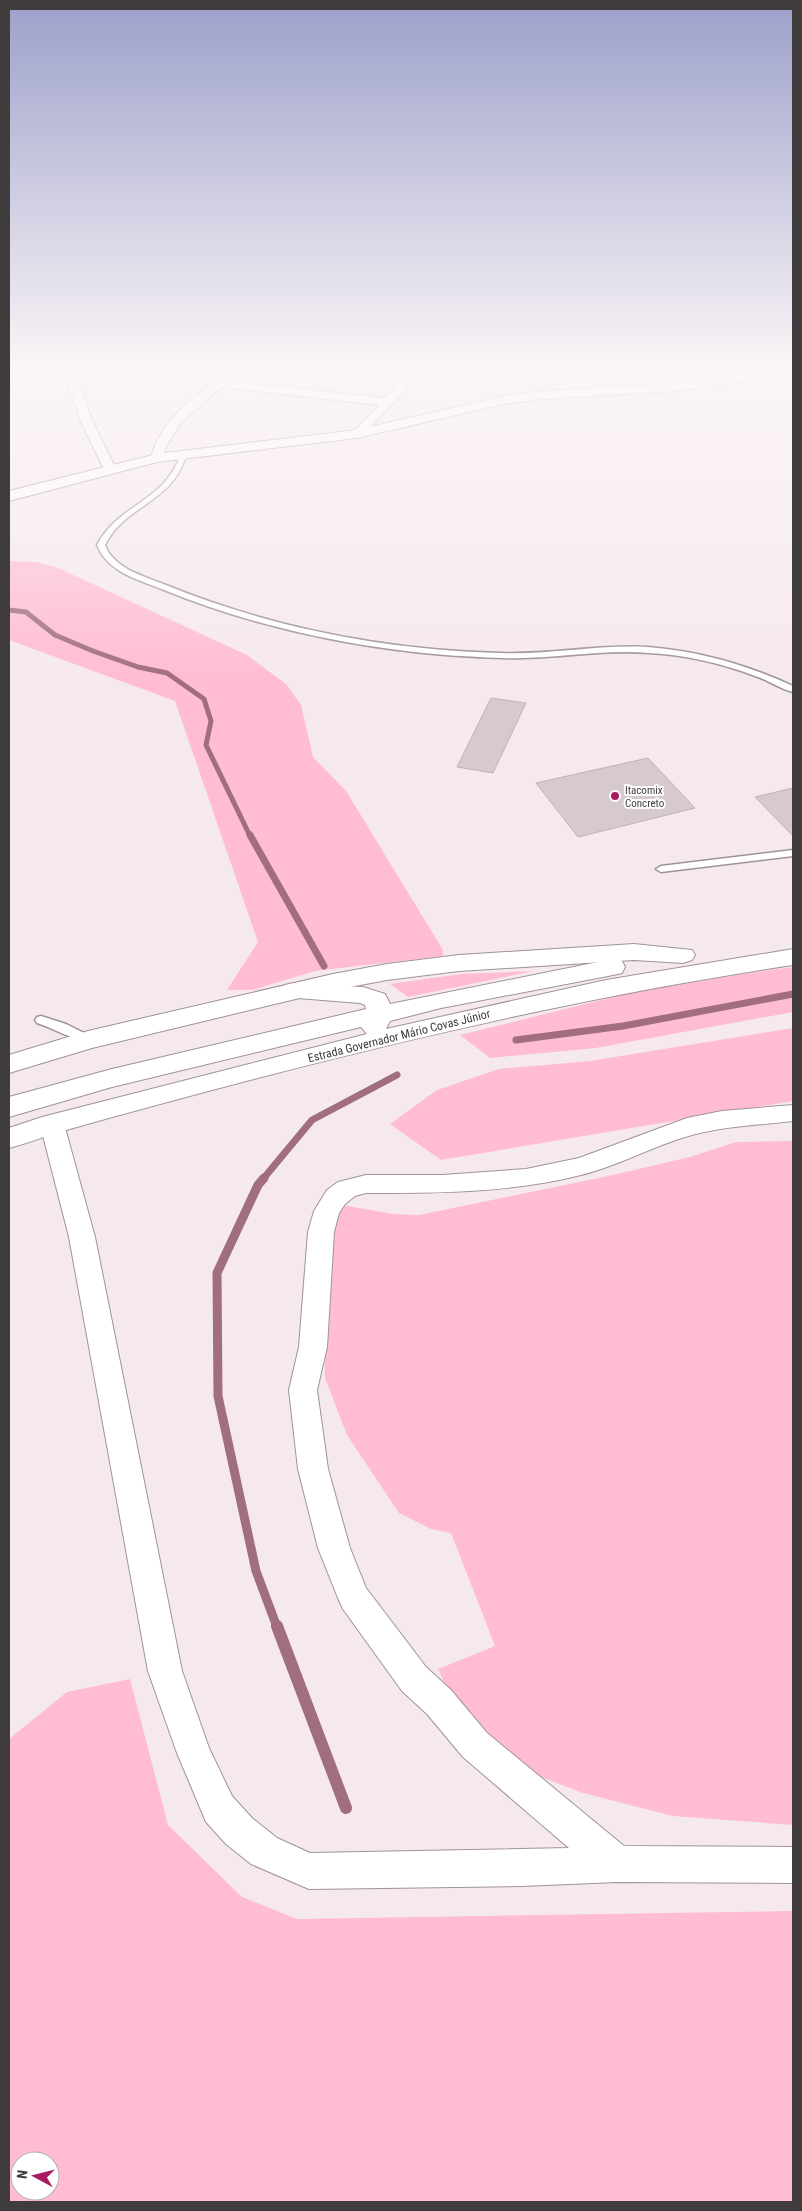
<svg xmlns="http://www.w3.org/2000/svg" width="802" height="2211" font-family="'Roboto Condensed',sans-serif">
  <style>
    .green { fill: #ffbcd4; fill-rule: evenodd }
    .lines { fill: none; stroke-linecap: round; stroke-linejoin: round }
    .stream-far3 { stroke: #a16d80; stroke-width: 5 }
    .stream-far2 { stroke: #a16d80; stroke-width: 7 }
    .stream-far1 { stroke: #a16d80; stroke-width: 9 }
    .stream { stroke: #a16d80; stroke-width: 12 }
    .building { fill: #d7cace; stroke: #bfb2b6 }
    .lane-casing { stroke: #9f9397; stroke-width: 3 }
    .street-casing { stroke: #9f9397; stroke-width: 2 }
    .secondary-casing { stroke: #9f9397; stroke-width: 2 }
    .highway-casing { stroke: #9f9397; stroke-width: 2 }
    .lane { fill: #fff; fill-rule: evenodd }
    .street { fill: #fff; fill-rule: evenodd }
    .secondary { fill: #fff; fill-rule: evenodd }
    .highway { fill: #fff; fill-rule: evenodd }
    .poi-dot { fill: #a61c63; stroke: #fff; stroke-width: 2 }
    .labels { text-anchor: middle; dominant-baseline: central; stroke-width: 4; stroke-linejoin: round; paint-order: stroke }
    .far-poi-label { font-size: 11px; fill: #403b3d; stroke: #fff; text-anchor: start }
    .street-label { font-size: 12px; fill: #403b3d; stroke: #fff }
  </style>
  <rect width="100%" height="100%" fill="#f6e9ed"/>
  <path class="green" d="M9,561l27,1 20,5 191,88 39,29 15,21 12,52 33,34 97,159v6l-128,15 -63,19h-25l31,-48 -83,-241 -166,-61z
    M793,967v45l-197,36 -106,10 -30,-23 166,-41 79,-15z
    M534,971l-126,26 -18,-13 71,-10z
    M793,1028v73l-352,59 -51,-36 47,-34 62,-21 91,-8z
    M793,1141v684l-120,-9 -90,-23 -74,-28 -46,-39 -25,-57 57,-23 -44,-113 -20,-4 -32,-16 -52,-78 -22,-57v-141l17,-32 51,9 26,1 194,-40 77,-18 46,-15z
    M130,1679l38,146 74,72 55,22 496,-8v291h-784v-463l58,-47zM20,2161h30v30h-30z"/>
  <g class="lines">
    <path class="stream-far3" d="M9,610l17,2 29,23 38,16 45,16 29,6 37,26 7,22 -5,24 44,91"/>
    <path class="stream-far2" d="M250,835l74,131
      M516,1040l107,-14 170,-32
      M263,1179l49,-59 85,-45"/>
    <path class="stream-far1" d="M264,1178l-6,7 -41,88 1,123 38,175 21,56"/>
    <path class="stream" d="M277,1626l69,182"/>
  </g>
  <path class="building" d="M491,698l35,5 -33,70 -36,-6z
    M648,758l47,50 -117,29 -42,-54z
    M793,788v48l-38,-39z"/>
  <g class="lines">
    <g class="lane-casing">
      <path id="lane" d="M184,451l3,2c-15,52 -61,50 -82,92 9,24 39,31 61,40 106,43 221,65 335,68 49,2 98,-9 147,-6 50,4 100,18 145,39v6c-13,-3 -25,-12 -38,-16 -34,-13 -70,-21 -106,-23 -50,-4 -98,7 -147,5 -115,-3 -232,-25 -338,-68 -25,-10 -57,-18 -67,-45 23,-43 68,-42 84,-92z
        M793,850v6l-132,16 -5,-3 5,-3z
        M41,1016l25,8 26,13 2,3 -2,3c-7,2 -44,-17 -55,-20l-2,-3 2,-3z"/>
    </g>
    <g class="street-casing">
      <path id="street" d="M64,371h11l17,49 24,49 -1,3 -5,1 -6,-4 -24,-49z
        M186,371h16l16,7 8,-6 7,-1 3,3 -7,7 156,17 26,-27h12l-62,66 -4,1 -6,-4 28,-29 -158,-18 -41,37 -13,21 -6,16h-8l-2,-3c8,-33 34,-54 60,-74z
        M793,1105v16c-34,4 -68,5 -101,14 -38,10 -73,31 -111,40 -71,18 -143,18 -215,18l-11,3 -10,8 -6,9 -5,19 -7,115 -10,43 11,79 22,79 16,40 60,79 25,23 36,43 137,113 169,1v36l-176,-1 -95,4 -213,3 -58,-25 -25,-20 -20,-22 -29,-69 -29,-82 -79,-434 -29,-113 3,-6 9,-3 9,3 3,6 31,113 87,434 27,77 23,48 20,22 25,20 33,15 259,-5 -106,-91 -36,-43 -25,-23 -59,-82 -5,-11 -20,-50 -20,-79 -9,-79 10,-43 9,-115 6,-21 13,-21 11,-8 28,-7h76l84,-6 53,-11 108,-40 35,-7z"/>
    </g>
    <g class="secondary-casing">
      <path id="secondary" d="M761,371h32v4l-117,16 -133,8 -39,5 -147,34 -200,24 -148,39v-10l148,-37 200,-24 147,-34 39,-5 133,-8z
        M634,944l58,6 3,5 -3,5 -9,3 -49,-3 -175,11 -72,9 -54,10 -241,58 -83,25v-18l79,-24 245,-57 54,-10 72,-9z"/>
    </g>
    <g class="highway-casing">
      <path id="highway" d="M793,949v16c-248,37 -492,99 -734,167 -17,5 -33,12 -50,16v-20l33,-11 325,-83 -6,-7 -249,60 -103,30v-20l103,-28 254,-60 -1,-4 -5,-2 -75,-6 -4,-6 4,-6 9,-2 69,4 22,7 5,10 223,-45 9,2 3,6 -3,6 -9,2 -172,33 -51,13 -4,8 220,-49z"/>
    </g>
    <use href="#lane" class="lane"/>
    <use href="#street" class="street"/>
    <use href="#secondary" class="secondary"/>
    <use href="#highway" class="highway"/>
  </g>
  <linearGradient id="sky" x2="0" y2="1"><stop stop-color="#9ca0ca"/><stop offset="0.54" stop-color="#fbf5f7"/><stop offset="1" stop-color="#fbf5f7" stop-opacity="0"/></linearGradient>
  <rect width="802" height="681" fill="url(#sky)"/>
  <circle class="poi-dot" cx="615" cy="796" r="5"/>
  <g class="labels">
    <g class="far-poi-label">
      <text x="625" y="790">Itacomix<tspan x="625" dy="13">Concreto</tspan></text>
    </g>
    <g class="street-label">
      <text transform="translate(399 1036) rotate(-14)">Estrada Governador Mário Covas Júnior</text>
    </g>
  </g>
  <rect width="802" height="2211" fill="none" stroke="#403b3d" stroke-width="20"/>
  <g transform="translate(35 2176) rotate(277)"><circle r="24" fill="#ffffff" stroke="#b3b1b1"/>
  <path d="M0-4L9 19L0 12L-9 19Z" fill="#a61c63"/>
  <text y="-8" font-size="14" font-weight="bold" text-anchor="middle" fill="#403b3d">N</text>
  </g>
</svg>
